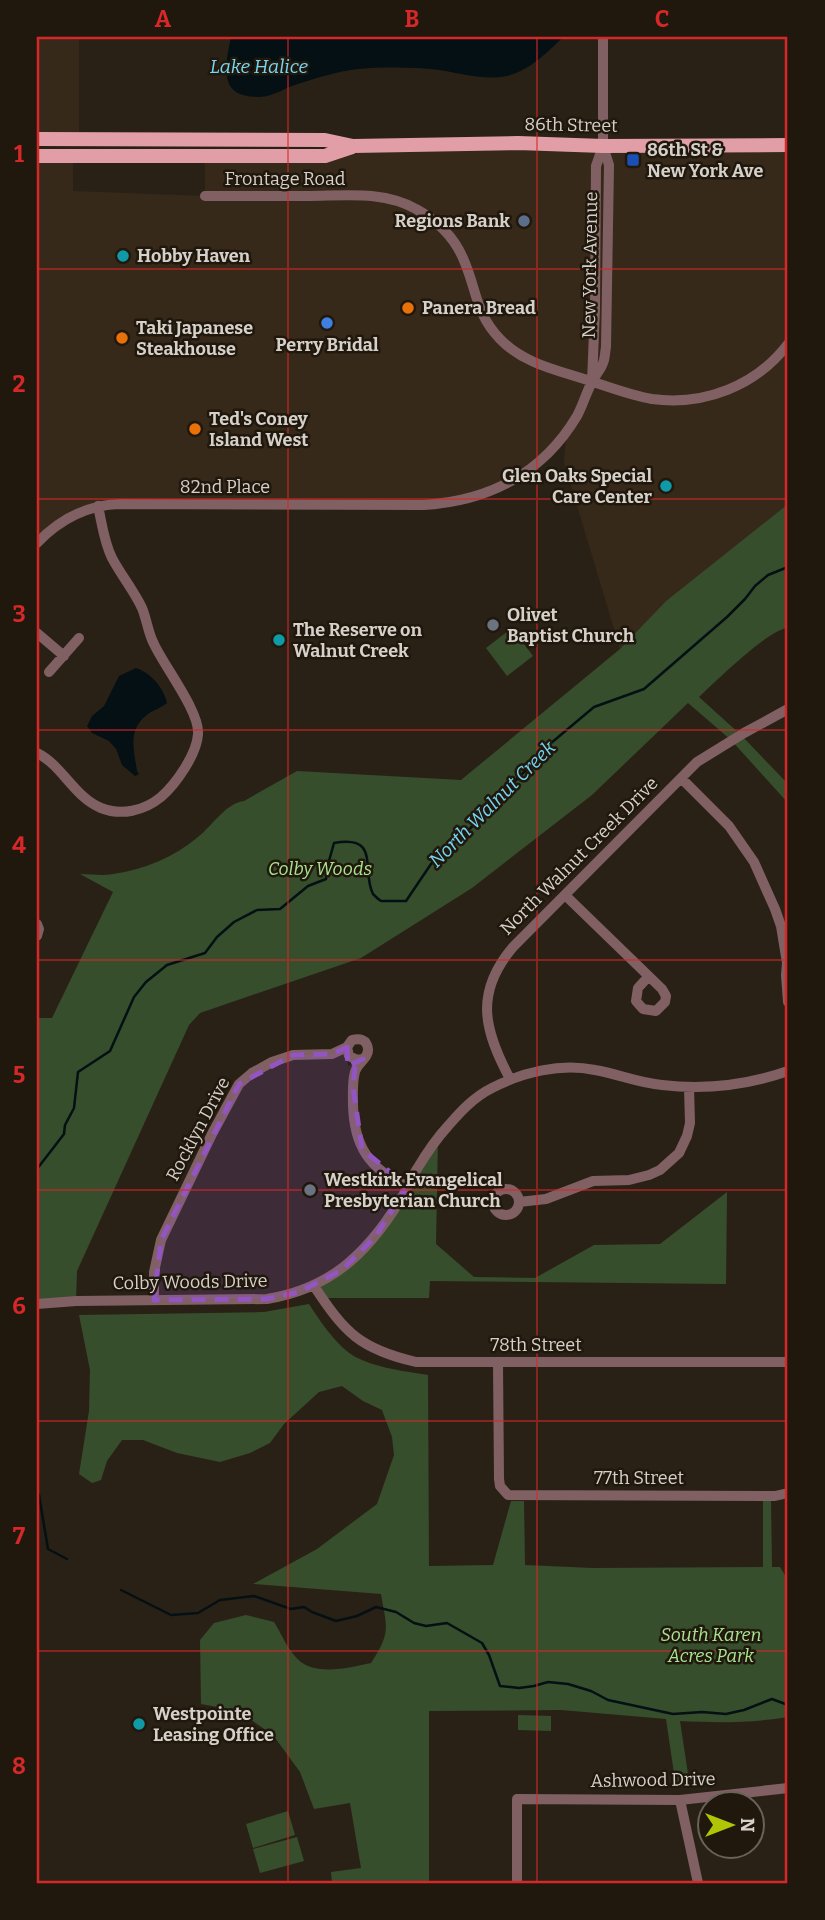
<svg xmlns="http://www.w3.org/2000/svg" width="825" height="1920" font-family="Bitter,serif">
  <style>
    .built { fill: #36291a }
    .green { fill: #364e2c }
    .water { fill: #051014 }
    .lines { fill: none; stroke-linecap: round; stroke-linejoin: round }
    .stream { stroke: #051014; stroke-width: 2.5 }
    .minor { stroke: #816064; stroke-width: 10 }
    .major { stroke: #e29ea6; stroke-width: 14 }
    .marked { fill: #9255c2; fill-opacity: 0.2; stroke: #9255c2; stroke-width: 5; stroke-dasharray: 14 9; stroke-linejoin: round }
    .grid { fill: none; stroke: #d62828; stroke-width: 2; stroke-opacity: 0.55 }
    .transit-dot { fill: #1a4fb4; stroke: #20180d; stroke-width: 2.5 }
    .service-dot { fill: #5c6f8a; stroke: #20180d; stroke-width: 2.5 }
    .culture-dot { fill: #0f9aa8; stroke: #20180d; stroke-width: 2.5 }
    .food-dot { fill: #e8710a; stroke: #20180d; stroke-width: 2.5 }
    .shop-dot { fill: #3f7fe0; stroke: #20180d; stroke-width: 2.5 }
    .worship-dot { fill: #6b7280; stroke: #20180d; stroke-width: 2.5 }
    .labels { text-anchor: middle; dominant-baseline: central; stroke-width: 5; stroke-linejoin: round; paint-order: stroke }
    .street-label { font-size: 18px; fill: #d6d0ca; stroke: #20180d }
    .poi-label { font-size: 18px; font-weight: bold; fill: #d6d0ca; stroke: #20180d; text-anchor: start }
    .park-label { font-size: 18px; font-style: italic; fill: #a9e591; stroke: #20180d }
    .water-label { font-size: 19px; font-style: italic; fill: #75d7f5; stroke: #20180d }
    .neatline { fill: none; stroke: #d62828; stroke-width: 2.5 }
    .grid-label { font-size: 23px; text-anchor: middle; font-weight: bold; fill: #d62828 }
  </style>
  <rect width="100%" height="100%" fill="#2a2116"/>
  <path class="built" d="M37,37h42v95h-42z
    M353,146h435v358l-122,97 -46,48 -56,-187 2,-28 -28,29 -72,37 -373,7 -56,36v-387h36v35l132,5v-41l120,1z"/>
  <path class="green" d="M788,504v124c-18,0 -73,54 -89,69l42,38 47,49v19l-57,-63 -43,-37 -96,92 -120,93 -111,70 -161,55 -11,12 -112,246 -1,30h-39v-283h15l61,-126 -33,-18c11,0 23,2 33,0 31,-4 61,-17 85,-37 14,-11 28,-34 46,-36l53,-30 164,9 159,-131 46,-48z
    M512,628l21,28 -26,20 -21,-28z
    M438,1138l-2,106 38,33 61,1 59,-33 66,-1 67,-52 -1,92 -296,-3 -1,17h-107l-8,-12 40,-26z
    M309,1304c11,17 23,35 39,48 19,15 56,19 80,23l1,191 64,-1 18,-64h13l1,64 68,3 170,-1v-66h8l1,66h8l8,13v137c-36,6 -71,6 -108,4l10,66h-14l-10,-68 -105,-9 -132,1v172h-97l-1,-11 30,-4 -11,-65 -36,6 -14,-37 -27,-37 -35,-24 -37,-7 -1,-64 14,-17 32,-8 28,7c7,11 12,24 20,33 17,23 53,13 77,8 20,-31 16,-34 10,-69l-128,-10 64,-35 60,-45 17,-49 -2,-18 -10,-27 -19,-9 -21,-15 -23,6 -35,32 -14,19 -20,10 -30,9 -43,-9 -34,-13h-21l-15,21 -6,19 -9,3 -13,-9 10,-63 1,-41 -11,-55 185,-3z
    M518,1715l33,1v15l-33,-1z
    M288,1811l7,24 -42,13 -7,-24z
    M297,1837l7,24 -44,12 -7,-24z"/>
  <path class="water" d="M231,37h332c-16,16 -33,33 -56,39 -23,5 -46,-3 -68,-6 -27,-3 -54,-3 -80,-1 -22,2 -46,10 -67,17 -8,3 -16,8 -25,10 -9,2 -23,1 -31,-4 -16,-10 -8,-40 -5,-55z
    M136,668c15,5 28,20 31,35 -6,5 -13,7 -19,11 -21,15 -14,36 -11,57l2,3 -4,2 -13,-11 -6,-16 -7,-8 -17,-8 -5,-7 5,-10 12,-10 15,-30z"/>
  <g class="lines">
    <path class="stream" d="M37,1169l27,-35 1,-9 9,-17 4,-36 32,-21 24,-54 12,-15 21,-17 38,-12 12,-16 17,-15 23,-12 23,-1 28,-23 18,-7 1,-11 7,-25c47,-9 27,28 39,51 1,1 6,6 8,7h25l25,-37 68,-62 8,-13 24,-24 7,-11 56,-47 50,-18 83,-72 18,-18 10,-13 13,-11 20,-8
      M37,1493l2,2 9,54 19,10
      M121,1590l50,25 27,-2 22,-13 34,-4 37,13 13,-2 8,5 24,9 21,-5 19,-9 20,5 18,11 12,3 21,-3 35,20 7,12 11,31 19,2 15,-2 14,-4 20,2 23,7 17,9 65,14 29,-2 24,2 18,-4 28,-11 16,6"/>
    <path class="minor" d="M205,196c34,0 68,0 102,0 36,0 76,-6 109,13 22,12 40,30 49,54 12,29 11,51 35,76 22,23 52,30 81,39 23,7 47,17 71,21 52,7 104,-13 136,-55
      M592,382l3,-74 1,-142 7,-20
      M37,543c23,-24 49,-38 83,-39l304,1c65,-4 119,-32 153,-89 6,-11 9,-23 15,-34 3,-7 9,-12 11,-19 2,-4 2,-11 3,-16l3,-182 -6,-19v-109
      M37,633l27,23
      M49,672l30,-34
      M37,753c25,12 37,44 64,55 20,8 43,3 60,-11 15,-13 36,-43 37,-63 2,-22 -34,-68 -44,-90 -6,-11 -7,-24 -12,-36 -8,-17 -21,-33 -30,-50 -8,-16 -10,-34 -14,-52
      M681,778l48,48 25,36 21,47 6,17 6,37 -1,12 2,27
      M565,895l97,94 4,7 -1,6 -9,9 -13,-2 -7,-8 2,-13 10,-11
      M37,924l2,5 -2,7
      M363,1059l-6,1 -8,-4 -2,-9 5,-7c7,-2 15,-1 16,9 1,9 -11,14 -13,23 -3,10 -2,22 -2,33 1,41 16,64 54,81
      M510,1079c-26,-49 -36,-86 3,-132l184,-185 47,-29 44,-24
      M493 1202a13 13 0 1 1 26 0a13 13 0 1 1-26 0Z
      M519,1202l27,-3 47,-18 36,-1 20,-5 11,-5 19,-17 8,-17 3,-13 -1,-36
      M314,1286c31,47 46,63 102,76h372
      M154,1300v-28l7,-32 51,-106 27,-50 13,-11 20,-11 21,-7 39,-1 15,-7
      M37,1304l39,-3 191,-2c62,-10 99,-44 132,-97 7,-10 11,-22 18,-33 9,-15 19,-30 31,-43 13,-15 26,-29 44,-38 31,-16 68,-25 103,-18 23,4 44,13 67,15 43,5 86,0 126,-14
      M498,1363l1,116 1,7 8,9 267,1 13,-3
      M680,1800l18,83
      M517,1883v-84l163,1 108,-12"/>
    <path class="major" d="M37,139l288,1 28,6 165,-3 85,3 185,-1
      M37,156h288l27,-9"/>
  </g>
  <path class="marked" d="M347,1047l1,19 15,-7 -8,9 -2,19 9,62 45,37 -31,50 -34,34 -43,22 -32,7 -113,1 7,-60 78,-156 54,-29 39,-1z"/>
  <path class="grid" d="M288,37v1846M537,37v1846M37,269h751M37,499h751M37,730h751M37,960h751M37,1190h751M37,1421h751M37,1651h751"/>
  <rect class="transit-dot" x="626" y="153" width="14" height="14" rx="3.5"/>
  <circle class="service-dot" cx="524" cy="221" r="7"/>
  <g class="culture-dot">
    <circle cx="123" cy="256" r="7"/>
    <circle cx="666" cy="486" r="7"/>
    <circle cx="279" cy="640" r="7"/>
    <circle cx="139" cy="1724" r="7"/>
  </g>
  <g class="food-dot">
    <circle cx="408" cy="308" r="7"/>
    <circle cx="122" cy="338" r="7"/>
    <circle cx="195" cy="429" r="7"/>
  </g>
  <circle class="shop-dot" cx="327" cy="323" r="7"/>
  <g class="worship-dot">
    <circle cx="493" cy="625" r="7"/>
    <circle cx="310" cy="1190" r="7"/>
  </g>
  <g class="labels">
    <g class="street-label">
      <text transform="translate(571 125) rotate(1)">86th Street</text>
      <text x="285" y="179">Frontage Road</text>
      <text transform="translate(590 265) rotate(-89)">New York Avenue</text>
      <text x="225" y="487">82nd Place</text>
      <text transform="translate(579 856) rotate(-45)">North Walnut Creek Drive</text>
      <text transform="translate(198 1129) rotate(-62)">Rocklyn Drive</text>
      <text transform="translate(190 1282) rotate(-1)">Colby Woods Drive</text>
      <text x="536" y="1345">78th Street</text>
      <text x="639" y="1478">77th Street</text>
      <text transform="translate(653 1780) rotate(-1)">Ashwood Drive</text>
    </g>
    <g class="poi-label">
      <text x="647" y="150">86th St &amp;<tspan x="647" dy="21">New York Ave</tspan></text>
      <text x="510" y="221" text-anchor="end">Regions Bank</text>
      <text x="137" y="256">Hobby Haven</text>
      <text x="422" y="308">Panera Bread</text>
      <text x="136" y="328">Taki Japanese<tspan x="136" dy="21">Steakhouse</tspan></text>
      <text x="327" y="345" text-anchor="middle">Perry Bridal</text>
      <text x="209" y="419">Ted's Coney<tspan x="209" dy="21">Island West</tspan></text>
      <text x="652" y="476" text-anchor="end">Glen Oaks Special<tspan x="652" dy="21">Care Center</tspan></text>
      <text x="507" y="615">Olivet<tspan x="507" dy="21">Baptist Church</tspan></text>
      <text x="293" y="630">The Reserve on<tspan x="293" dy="21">Walnut Creek</tspan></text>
      <text x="324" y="1180">Westkirk Evangelical<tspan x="324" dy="21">Presbyterian Church</tspan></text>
      <text x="153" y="1714">Westpointe<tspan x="153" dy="21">Leasing Office</tspan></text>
    </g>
    <g class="park-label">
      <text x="320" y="869">Colby Woods</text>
      <text x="711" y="1635">South Karen<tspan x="711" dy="21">Acres Park</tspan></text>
    </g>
    <g class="water-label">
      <text x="259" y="66">Lake Halice</text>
      <text transform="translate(492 804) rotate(-45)">North Walnut Creek</text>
    </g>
  </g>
  <rect width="825" height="1920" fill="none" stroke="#20180d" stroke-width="77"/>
  <g transform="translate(731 1825) rotate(90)"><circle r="33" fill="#20180d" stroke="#696259" stroke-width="2"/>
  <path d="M0-5L12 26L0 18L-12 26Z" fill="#afc507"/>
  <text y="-10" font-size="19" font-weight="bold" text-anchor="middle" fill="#d6d0ca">N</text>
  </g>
  <rect x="38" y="38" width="748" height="1844" class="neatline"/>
  <g class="grid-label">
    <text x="163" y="27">A</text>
    <text x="412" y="27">B</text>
    <text x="662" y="27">C</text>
    <text x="19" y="162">1</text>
    <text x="19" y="392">2</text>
    <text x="19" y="622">3</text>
    <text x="19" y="853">4</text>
    <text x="19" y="1083">5</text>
    <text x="19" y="1314">6</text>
    <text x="19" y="1544">7</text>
    <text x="19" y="1774">8</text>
  </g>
</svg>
